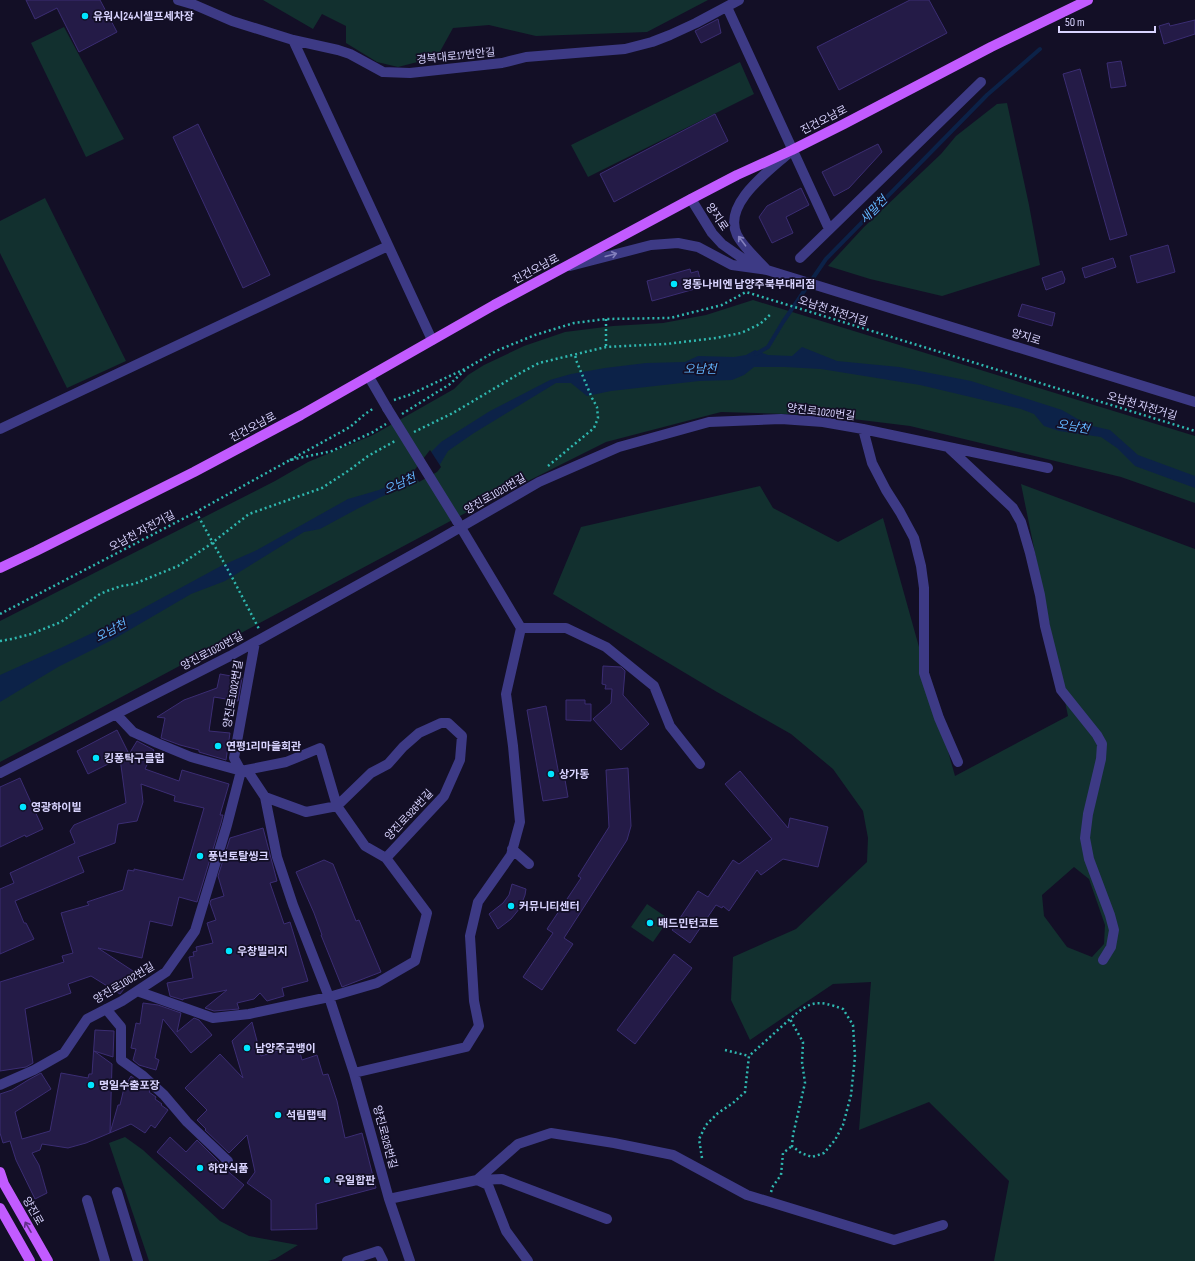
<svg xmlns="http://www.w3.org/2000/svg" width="1195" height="1261" font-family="'Sofia Sans Condensed','Noto Sans KR',sans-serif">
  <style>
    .green { fill: #12302f; fill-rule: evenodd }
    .water { fill: #0c2248 }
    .pier { fill: #130f26 }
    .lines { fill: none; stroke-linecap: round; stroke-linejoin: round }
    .stream { stroke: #0c2248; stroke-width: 4 }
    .building { fill: #241b47; stroke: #3b2d73 }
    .path { stroke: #2fb8b0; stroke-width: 2.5; stroke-dasharray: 2 3; stroke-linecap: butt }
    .minor { stroke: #3d3a85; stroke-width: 10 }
    .major { stroke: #c25bff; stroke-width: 10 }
    .minor-bridge { stroke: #3d3a85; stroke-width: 10 }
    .oneway { stroke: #837fbc }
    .oneway2 { stroke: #623188 }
    .poi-dot { fill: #00e5ff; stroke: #130f26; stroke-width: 1.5 }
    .labels { text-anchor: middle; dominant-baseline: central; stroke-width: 3.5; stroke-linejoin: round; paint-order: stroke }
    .poi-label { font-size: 11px; font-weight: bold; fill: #d9d4ff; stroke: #130f26; text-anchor: start }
    .street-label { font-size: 11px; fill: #d9d4ff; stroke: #130f26 }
    .water-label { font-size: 12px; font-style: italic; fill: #62b6ff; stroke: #130f26 }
  </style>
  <rect width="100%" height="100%" fill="#130f26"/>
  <path class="green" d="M263,0h445l-61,32 -111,4 -47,-11 -36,3 -16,29 -39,10 -21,-5 -31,-19v-17l-24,-12 -9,15z
    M64,27l60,112 -38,18 -55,-114z
    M740,62l14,32 -166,83 -17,-32z
    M1007,103l22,102 11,60 -98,31 -72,-17 -42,-13 36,-39 77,-73 15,-18 41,-32z
    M45,198l81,163 -59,27 -67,-135v-32z
    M753,300l442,136v67l-74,-26 -211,-51 -90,-11 -99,-3 -115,30 -120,60 -486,260v-141l275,-140 33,-19 65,-27 81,-46 14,-14 16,-10 40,-19 41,-14 48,-6 50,-3 43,-8z
    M1021,484l174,65v712h-201l15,-80 -80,-79 -70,28 12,-148 -38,2 -83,56 -19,-40 2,-43 63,-28 71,-67 1,-24 -5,-27 -30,-42 -42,-35 -74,-42 -164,-98 28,-67 179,-41 13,22 65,34 45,-24 72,258 113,-60zM1074,867l15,12 16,46 -1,19 -12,13 -25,-10 -23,-31 -2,-21z
    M647,904l22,15 -16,23 -22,-15z
    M125,1137l18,13 77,71 29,15 49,9 -23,14 -7,2h-119l-40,-118z"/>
  <path class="water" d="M802,347l35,14 62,6 72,14 91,29 26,15 22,5 28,25 57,21v12l-60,-22 -18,-18 -16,-11 -42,-6 -15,-5 -10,-12 -13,-5 -101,-24 -99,-16 -36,-2h-31l-10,8 -12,5 -33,1 -88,10 -24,5 -16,-13h-15l-82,50 -26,18 -12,20 -33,17 -22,9 -24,12 -37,20 -16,3 -79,49 -34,13 -77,45 -56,28 -58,35v-27l65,-29 71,-34 85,-46 36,-16 91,-51 31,-9 35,-16 19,-24 8,-8 49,-31 60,-31 21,-6 34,-6 41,-5 39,-1 13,-6 36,1 12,-2 9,-5 13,5 24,1z"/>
  <path class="pier" d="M430,450l11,17 -4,5 -18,10 -6,-10z"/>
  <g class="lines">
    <path class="stream" d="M756,354l12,-7 15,-25 43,-63 161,-164 53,-46"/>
  </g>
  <path class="building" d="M26,0h74l17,32 -38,20 -22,-44 -22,11z
    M910,0h19l18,33 -108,57 -22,-43z
    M718,19l3,14 -20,10 -6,-12z
    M1195,20v14l-31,10 -5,-18 10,-3 1,3z
    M1121,61l5,25 -15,2 -4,-25z
    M1080,69l47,166 -17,5 -47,-166z
    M715,114l13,27 -114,61 -14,-28z
    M198,124l72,151 -27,13 -70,-151z
    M878,144l4,8 -33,36 -15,8 -12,-24z
    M801,188l8,17 -23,12 7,16 -21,10 -13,-26 8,-11z
    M1168,245l7,27 -38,11 -7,-27z
    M1113,258l3,9 -31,11 -3,-10z
    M690,269l1,4 7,-2 4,16 -50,14 -5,-20z
    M1062,271l3,8 -1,4 -18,7 -4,-12z
    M1022,304l33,9 -3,13 -34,-10z
    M603,666l18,1 4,4 -2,24 26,29 -28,26 -28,-31 18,-16 1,-14h-7l1,-4 -4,-1z
    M220,674l22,4 -4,23 -24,-4 -5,34 21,2 -4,27 -27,-8v-2l-19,-5 -19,-7 4,-20 -8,-1 27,-17 33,-12z
    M566,700h19v4h6v17l-25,-1z
    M546,706l13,69 5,-1 4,23 -25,4 -16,-91z
    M117,730l12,24 8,-13 17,9 -9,19 34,12 3,-11 47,14 -9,31h3l-2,8 -24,79 -18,-5 -7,29 -22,-5 -8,37 -44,-10 38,25 -16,21 -29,-18 -23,8 3,9 -46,16 8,54 -7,4 -26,4v-89l64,-20 -2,-6 11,-3 -12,-40 28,-8 -2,-3 36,-12 5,-20 6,1v-2l49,11 21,-72 -30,-7 1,-5 -34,-12 2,18 -6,19 -19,3 -3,19 -37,14 6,15 -69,29 9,22h2l8,16 -34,15v-65l14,-6 -4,-10 65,-30 -5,-12 4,-6 52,-22 -6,-45 -32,16 -11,-23z
    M628,768l3,58 -4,14 -63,98 9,6 -31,46 -19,-13 30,-44 -6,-4 34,-51 -3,-2 31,-49 -3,-57z
    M740,771l48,57 2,-10 38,9 -10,40 -35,-8 -22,16 -4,-5 -28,41 -6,-5 -1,2 -6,-3 -26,38 -18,-13 26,-39 10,6 25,-37 6,4 33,-25 -47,-55z
    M20,778l23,51 -17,8 -1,-2 -25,12v-60z
    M263,828l14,53 -7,2 14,41 6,-2 18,59 -26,7 2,8 -17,5 -7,-8 -6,6 -17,4 2,6 -25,2 -9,-3 22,-18 -44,9v1l-13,-4 -3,-13 26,-5 -4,-21 5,-1 -1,-4 4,-1 -1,-4 17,-4 -6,-20 9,-3 -6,-17 1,-3 13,-4 -6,-20 12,-38z
    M324,860l9,4 23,57 3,-1 22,52 -39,15 -21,-52h1l-8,-22 -18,-41z
    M512,884l14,5 -1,6 -5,13 -9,11 -13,10 -9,-15 14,-11 6,-8z
    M674,954l18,14 -57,76 -18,-14z
    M143,1003l15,2 23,8 -4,19 17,-14 5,2 13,15 -21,18 -28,-34 -8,39 4,2 -3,10 -17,-5 -6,-5 3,-11 -5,-1 5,-25 4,1z
    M252,1022l9,34 37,-11 4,15 15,-5 6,20 5,-1 9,27 8,37 17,-5 14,55 -60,16 1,25 -46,1v-30l-24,-17 8,-11 -8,-37 -18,18 -24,-23 1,-1 -9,-9 10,-10 -22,-22 35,-34 23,24 -11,-37z
    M95,1030l19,1 -1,26 -19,-6 18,13 -2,69 8,-28h2l4,-17 7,-12 19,15 -1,1 7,5 -1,2 7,5 -1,1 7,5 -13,18 -4,-3 -6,8 -14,-9 -45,19 -18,5 -26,-4 -2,6 -8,3 7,12 8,28 -12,6 -19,-39 -6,-19 -7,2 -3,-10v-39l12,-4 16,-10 13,-7 10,16 -36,23 7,27 28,-8 11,-58 27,5 1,-4h3z
    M170,1137l16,15 11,-12 22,22 -1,1 26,22 -21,24 -66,-57z"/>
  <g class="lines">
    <path class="path" d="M606,319v28
      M394,400l15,-5 58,-27 29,-17 39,-16 39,-12 32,-4 64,-1 52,-13 24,-13 449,139
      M402,414l48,-30 15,-14
      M414,432l39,-19 69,-41 17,-9 67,-16 60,-3 50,-6 25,-5 19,-9 12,-11
      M290,460l60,-33 15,-13 9,-6
      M548,466l46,-38 4,-10 -1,-11 -5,-9 -16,-38 -1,-6
      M196,512l38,69 25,48
      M0,614l196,-102 94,-52 42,-9 41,-19 13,-8
      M0,641l12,-2 19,-5 30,-12 39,-28 7,-3 14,-5 13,-2 44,-18 30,-20 41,-32 73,-26 26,-17 20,-15 27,-15
      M725,1050l24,6
      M702,1158l-3,-19 7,-14 12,-12 15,-10 12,-11 4,-36 41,-37c21,-19 28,-19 53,-10l10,16 2,32 -4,38 -8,30 -8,15 -11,13 -12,4 -11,-4 -9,-7 1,-11 12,-52 -3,-21 1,-20 -13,-23
      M771,1192l2,-6 8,-11 2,-22 9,-7"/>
    <path class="minor" d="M178,0l17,5 37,16 61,19 45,10 12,4 33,18 27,1 92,-10 24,-6 99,-8 27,-7 18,-7 26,-12 43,-23
      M727,7l102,222
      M293,40l139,300
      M691,199l21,34 10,11 20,14 15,8
      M800,258l181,-176
      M570,266l81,-21 27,-2 20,4 34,18 35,5 428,132
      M767,270c-9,-10 -24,-23 -30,-35 -15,-31 32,-64 52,-82
      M369,377l18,31
      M0,429l388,-183
      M863,429l9,34 14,27 14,22 14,26 7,28 3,22v85l15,45 19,44
      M949,448l64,60 8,14 9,31 10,42 5,31 16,64 36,45 5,9 -1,15 -13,55 -3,24 4,21 21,56 4,15 -3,17 -8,13
      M521,628h45l40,19 48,39 16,40 30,38
      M116,714l17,18 24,11 34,14 58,16 16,24 12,60 16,48 36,92 25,76 35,126 21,62
      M241,771l45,-9 34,-14 17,58 34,-33 17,-9 15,-17 16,-14 22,-10h7l14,13 -2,24 -16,36 -58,62
      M0,773l230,-117 205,-114 104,-60 80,-35 90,-25 72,-3 42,3 40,7 185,39
      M512,849l17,15
      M137,991l76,27 36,-4 80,-17 48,-14 38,-22 12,-48 -41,-55 -21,-12 -28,-40 -31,6 -41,-15
      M106,1009l15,18v33l21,15 22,20 23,27 41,39
      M354,1073l112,-26 13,-21 -5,-25 -4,-65 8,-34 33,-47 9,-33 -7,-76 -7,-52 15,-66 -64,-107
      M0,1085l34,-15 30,-17 23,-34 35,-18 44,-29 29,-41 32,-106 14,-54 -7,-13 21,-116
      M477,1180l41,-36 33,-11 63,10 59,12 74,40 147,45 49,-15
      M479,1180l23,-1 105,40
      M117,1192l21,69
      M389,1199l88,-19 11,5 18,46 22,30
      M87,1200l18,61
      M347,1261l31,-10 5,10"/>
    <path class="major" d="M0,568l36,-17 158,-79 107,-57 193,-110 197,-106 46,-24 55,-25 52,-26 147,-77 97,-47
      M0,1172l4,12 44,77
      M0,1208l30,53"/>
    <path class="minor-bridge" d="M387,408l70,113"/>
  </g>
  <defs><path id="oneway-shaft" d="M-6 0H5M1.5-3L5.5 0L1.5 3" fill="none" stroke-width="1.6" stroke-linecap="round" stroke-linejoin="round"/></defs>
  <g class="oneway">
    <use href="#oneway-shaft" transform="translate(742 241) rotate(-127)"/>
    <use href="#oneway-shaft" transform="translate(611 255) rotate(-15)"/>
  </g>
  <use class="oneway2" href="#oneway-shaft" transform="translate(28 1227) rotate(-120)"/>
  <g class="poi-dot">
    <circle cx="85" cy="16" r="4"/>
    <circle cx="674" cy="284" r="4"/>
    <circle cx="218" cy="746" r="4"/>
    <circle cx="96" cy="758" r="4"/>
    <circle cx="551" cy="774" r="4"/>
    <circle cx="23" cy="807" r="4"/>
    <circle cx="200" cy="856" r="4"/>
    <circle cx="511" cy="906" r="4"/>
    <circle cx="650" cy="923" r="4"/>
    <circle cx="229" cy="951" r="4"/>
    <circle cx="247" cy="1048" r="4"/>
    <circle cx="91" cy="1085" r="4"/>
    <circle cx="278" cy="1115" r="4"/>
    <circle cx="200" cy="1168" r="4"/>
    <circle cx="327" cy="1180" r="4"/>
  </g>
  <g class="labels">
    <g class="poi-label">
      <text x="93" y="16">유워시24시셀프세차장</text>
      <text x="682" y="284">경동나비엔 남양주북부대리점</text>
      <text x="226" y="746">연평1리마을회관</text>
      <text x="104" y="758">킹퐁탁구클럽</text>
      <text x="559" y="774">상가동</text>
      <text x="31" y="807">영광하이빌</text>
      <text x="208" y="856">풍년토탈씽크</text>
      <text x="519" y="906">커뮤니티센터</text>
      <text x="658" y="923">배드민턴코트</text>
      <text x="237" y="951">우창빌리지</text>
      <text x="255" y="1048">남양주굼뱅이</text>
      <text x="99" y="1085">명일수출포장</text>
      <text x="286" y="1115">석림랩텍</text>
      <text x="208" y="1168">하얀식품</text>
      <text x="335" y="1180">우일합판</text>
    </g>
    <g class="street-label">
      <text transform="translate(456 56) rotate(-6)">경복대로17번안길</text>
      <text transform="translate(824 120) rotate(-27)">진건오남로</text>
      <text transform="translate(717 217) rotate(56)">양지로</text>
      <text transform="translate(536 269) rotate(-28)">진건오남로</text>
      <text transform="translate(833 311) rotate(18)">오남천 자전거길</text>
      <text transform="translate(1026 337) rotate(17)">양지로</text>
      <text transform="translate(1142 406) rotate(17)">오남천 자전거길</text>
      <text transform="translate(821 412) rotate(7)">양진로1020번길</text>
      <text transform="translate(253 427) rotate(-28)">진건오남로</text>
      <text transform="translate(495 494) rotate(-30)">양진로1020번길</text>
      <text transform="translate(142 531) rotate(-28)">오남천 자전거길</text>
      <text transform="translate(212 651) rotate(-28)">양진로1020번길</text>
      <text transform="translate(233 694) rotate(-80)">양진로1002번길</text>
      <text transform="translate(409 815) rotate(-47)">양진로926번길</text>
      <text transform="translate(124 983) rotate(-31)">양진로1002번길</text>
      <text transform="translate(385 1137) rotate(75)">양진로926번길</text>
      <text transform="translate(33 1211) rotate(60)">양진로</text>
    </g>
    <g class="water-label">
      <text transform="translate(874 210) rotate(-46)">새말천</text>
      <text x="700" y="369">오남천</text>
      <text transform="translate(1073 427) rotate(10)">오남천</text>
      <text transform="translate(400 484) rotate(-24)">오남천</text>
      <text transform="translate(111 631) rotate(-28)">오남천</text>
    </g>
  </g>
  <path d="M1059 26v6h96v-6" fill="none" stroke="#d9d4ff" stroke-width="2"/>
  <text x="1065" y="26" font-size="12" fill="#d9d4ff" stroke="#130f26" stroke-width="3" paint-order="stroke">50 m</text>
</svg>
